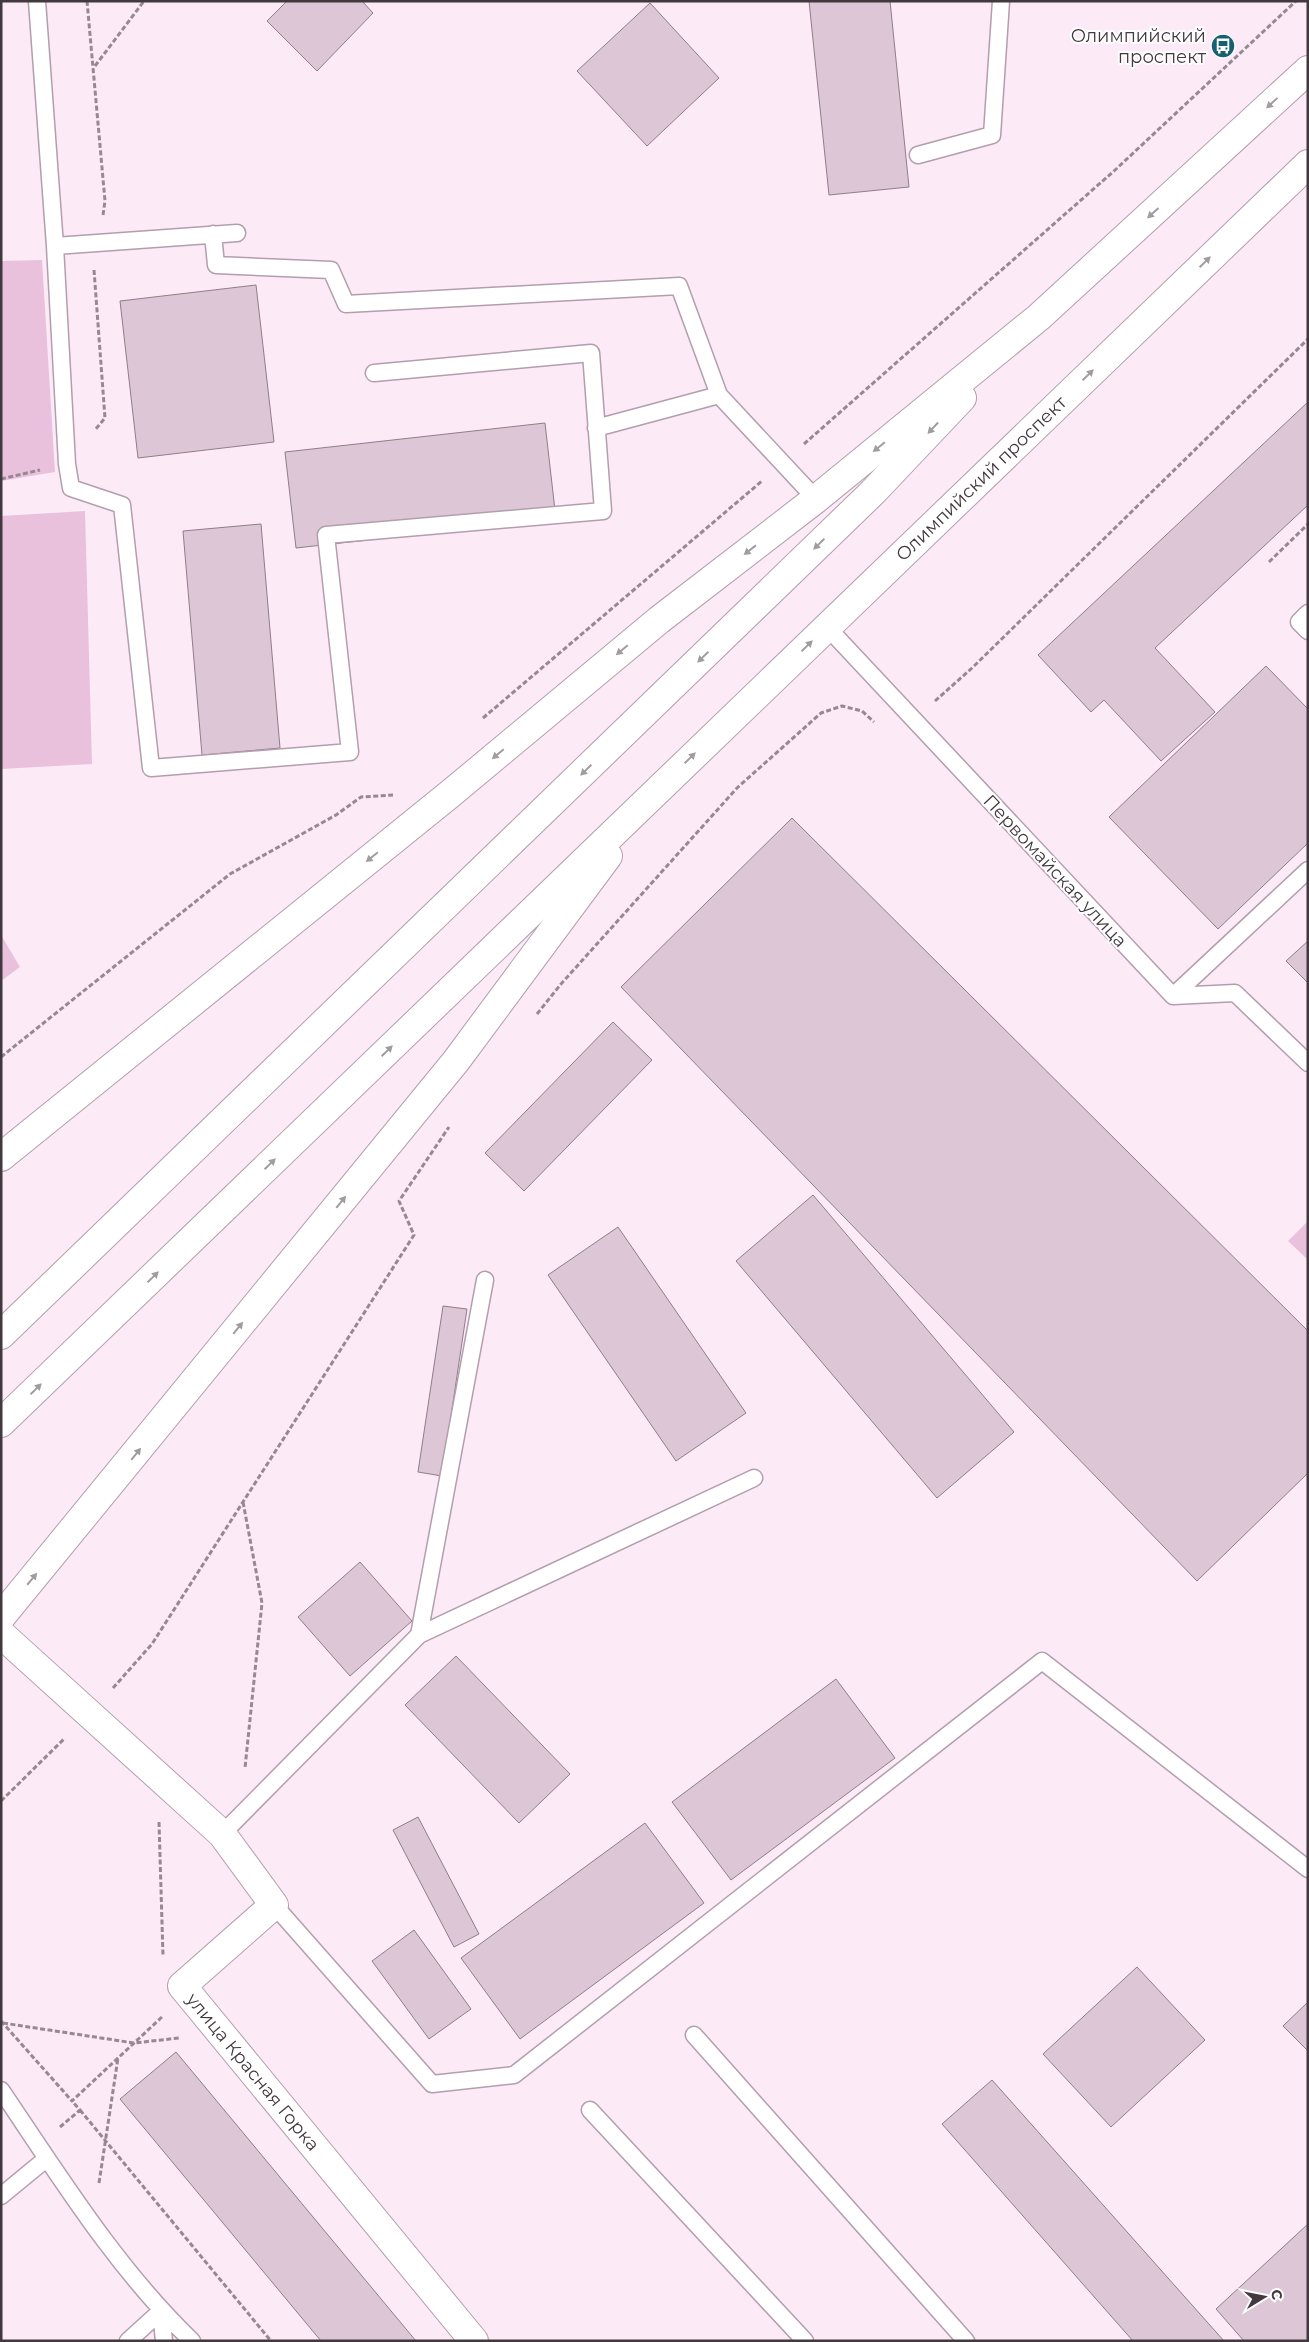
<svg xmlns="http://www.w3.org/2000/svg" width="1309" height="2342" font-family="Montserrat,sans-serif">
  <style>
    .green { fill: #e9c1dd }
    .building { fill: #ddc7d6; stroke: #907c8a }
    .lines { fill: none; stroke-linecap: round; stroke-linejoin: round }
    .lane-casing { stroke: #b39ead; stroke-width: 19 }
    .street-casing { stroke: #b39ead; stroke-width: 30 }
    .secondary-casing { stroke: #b39ead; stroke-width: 30 }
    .path { stroke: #968992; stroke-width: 3; stroke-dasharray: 5 2.5; stroke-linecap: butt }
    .lane { stroke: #fff; stroke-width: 16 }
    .street { stroke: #fff; stroke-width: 28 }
    .secondary { stroke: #fff; stroke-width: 28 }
    .oneway { fill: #a09c9f }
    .labels { text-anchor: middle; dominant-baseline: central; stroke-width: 4; stroke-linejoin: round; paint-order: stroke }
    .poi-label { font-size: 18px; fill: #42393f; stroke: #fefefe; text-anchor: end }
    .street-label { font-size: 18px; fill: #42393f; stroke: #fefefe }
  </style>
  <rect width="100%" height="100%" fill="#fceaf7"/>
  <path class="green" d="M42,260l13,212 -54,9v-220z
    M85,511l7,253 -91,5v-253z
    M1,935l19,32 -19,14z
    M1308,1221v39l-20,-19z"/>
  <path class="building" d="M287,1h75l11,12 -56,58 -50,-50z
    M809,1h81l19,186 -80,8z
    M650,3l69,75 -72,68 -70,-75z
    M256,285l18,157 -136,16 -18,-157z
    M1308,402v103l-153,143 60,64 -54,49 -57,-61 -13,12 -53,-57z
    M545,423l11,96 -260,29 -11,-96z
    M261,524l19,224 -78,7 -19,-224z
    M1266,666l42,43v134l-90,86 -109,-112z
    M792,818l516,513v142l-111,108 -576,-594z
    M1308,941v42l-22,-22z
    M613,1022l39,38 -128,131 -39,-38z
    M813,1195l201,237 -77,66 -201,-237z
    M618,1227l128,186 -70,48 -128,-186z
    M443,1306l24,3 -25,167 -24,-4z
    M360,1562l52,59 -62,55 -52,-59z
    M456,1656l114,118 -51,49 -114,-118z
    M836,1679l59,79 -164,122 -59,-78z
    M418,1817l61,117 -25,13 -61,-117z
    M645,1823l59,80 -184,136 -59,-81z
    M414,1930l57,79 -42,30 -57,-78z
    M1137,1967l68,73 -94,87 -68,-73z
    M1308,2002v49l-25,-25z
    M176,2052l240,289h-95l-201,-242z
    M992,2080l232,261h-91l-191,-217z
    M1308,2224v117h-64l-28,-32z"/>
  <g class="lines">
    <g class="lane-casing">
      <path id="lane" d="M37,1l18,245 12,218 4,24 51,17 29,263 199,-16 -24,-217 277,-24 -12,-158 -217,20
        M918,155l74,-20 9,-134
        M213,234l3,31 115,5 15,34 333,-18 40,109
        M55,246l182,-13
        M596,428l123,-33 97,104
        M1308,613l-9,9 9,9
        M827,627l346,369 62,-3 73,70
        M1173,996l135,-126
        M419,1635l66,-355
        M222,1834l197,-199 335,-157
        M274,1905l158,179 82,-9 528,-414 266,208
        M694,2035l272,306
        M1,2090c59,87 115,178 191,251
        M590,2110l215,231
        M1,2196l45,-37
        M161,2311l3,30
        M128,2341l33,-30"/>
    </g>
    <g class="street-casing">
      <g id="street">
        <path id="s1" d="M1,1634l221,200 52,71 -92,81 292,355"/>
      </g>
    </g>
    <g class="secondary-casing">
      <g id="secondary">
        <path d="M1,1157l449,-363 209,-174 157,-121 223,-182 269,-247"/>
        <path d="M1,1335l872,-843 89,-94"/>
        <path id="s2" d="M1,1423l1307,-1259"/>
        <path d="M1,1617l455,-556 152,-205"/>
      </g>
    </g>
    <path class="path" d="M87,1l18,200 -2,14
      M95,66l49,-65
      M94,270l11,148 -10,12
      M804,444l310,-273 182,-170
      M1,479l39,-9
      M1269,562l39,-38
      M935,701l37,-33 336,-329
      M483,718l279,-237
      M537,1014l24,-30 176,-196 84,-75 21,-7 20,5 12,11
      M1,1057l229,-183 106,-59 25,-18 32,-2
      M243,1502l19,101 -17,165
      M113,1688l39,-44 262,-409 -15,-34 50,-74
      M1,1801l64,-63
      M159,1822l4,134
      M1,2021l71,80 91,-85
      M3,2023l131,20 45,-5
      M80,2110l191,231
      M60,2127l20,-17 -8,-9
      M99,2183l19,-125"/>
    <use href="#lane" class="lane"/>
    <use href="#street" class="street"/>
    <use href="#secondary" class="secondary"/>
  </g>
  <defs><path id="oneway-solid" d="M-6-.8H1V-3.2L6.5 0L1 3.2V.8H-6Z" transform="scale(1.25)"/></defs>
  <g class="oneway">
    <use href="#oneway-solid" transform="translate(1272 103) rotate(137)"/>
    <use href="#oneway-solid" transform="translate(1153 213) rotate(138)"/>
    <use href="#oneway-solid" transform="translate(1205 262) rotate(-44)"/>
    <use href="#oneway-solid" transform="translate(1088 375) rotate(-44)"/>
    <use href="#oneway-solid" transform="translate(933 428) rotate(133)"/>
    <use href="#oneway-solid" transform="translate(879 447) rotate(141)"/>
    <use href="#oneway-solid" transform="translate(819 544) rotate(136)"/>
    <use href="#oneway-solid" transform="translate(750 550) rotate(142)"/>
    <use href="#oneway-solid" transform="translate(807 646) rotate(-44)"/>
    <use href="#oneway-solid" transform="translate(622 650) rotate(140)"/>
    <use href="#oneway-solid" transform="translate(703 657) rotate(136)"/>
    <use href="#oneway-solid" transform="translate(498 754) rotate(140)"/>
    <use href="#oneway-solid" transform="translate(690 758) rotate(-44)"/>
    <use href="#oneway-solid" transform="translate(586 770) rotate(136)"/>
    <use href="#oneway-solid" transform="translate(372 857) rotate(141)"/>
    <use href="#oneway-solid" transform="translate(387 1051) rotate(-44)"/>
    <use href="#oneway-solid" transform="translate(270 1164) rotate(-44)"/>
    <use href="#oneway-solid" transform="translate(341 1202) rotate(-51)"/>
    <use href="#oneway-solid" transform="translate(153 1277) rotate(-44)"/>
    <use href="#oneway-solid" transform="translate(238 1328) rotate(-51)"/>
    <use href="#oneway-solid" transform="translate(36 1389) rotate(-44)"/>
    <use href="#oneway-solid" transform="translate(136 1454) rotate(-51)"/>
    <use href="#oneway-solid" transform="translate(32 1579) rotate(-50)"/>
  </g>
  <defs>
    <g id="bus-disc" transform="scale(1.25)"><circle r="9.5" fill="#17606f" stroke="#fefefe"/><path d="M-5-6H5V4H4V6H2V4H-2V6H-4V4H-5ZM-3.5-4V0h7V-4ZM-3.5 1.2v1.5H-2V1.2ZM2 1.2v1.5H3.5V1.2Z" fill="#fff"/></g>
  </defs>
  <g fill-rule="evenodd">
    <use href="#bus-disc" x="1223" y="46"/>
  </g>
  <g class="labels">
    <g class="poi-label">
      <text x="1206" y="36">Олимпийский<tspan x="1206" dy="21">проспект</tspan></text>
    </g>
    <g class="street-label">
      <text stroke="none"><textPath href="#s2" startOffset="1361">Олимпийский проспект</textPath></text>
      <text transform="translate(1055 871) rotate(47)">Первомайская улица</text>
      <text stroke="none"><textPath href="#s1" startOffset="620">улица Красная Горка</textPath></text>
    </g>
  </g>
  <rect width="1309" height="2342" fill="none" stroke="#42393f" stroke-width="5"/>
  <g transform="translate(1264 2297) rotate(80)" stroke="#fefefe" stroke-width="4" paint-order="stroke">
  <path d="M0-4L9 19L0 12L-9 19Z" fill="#42393f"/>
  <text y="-8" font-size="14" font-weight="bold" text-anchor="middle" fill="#42393f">С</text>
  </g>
</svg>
